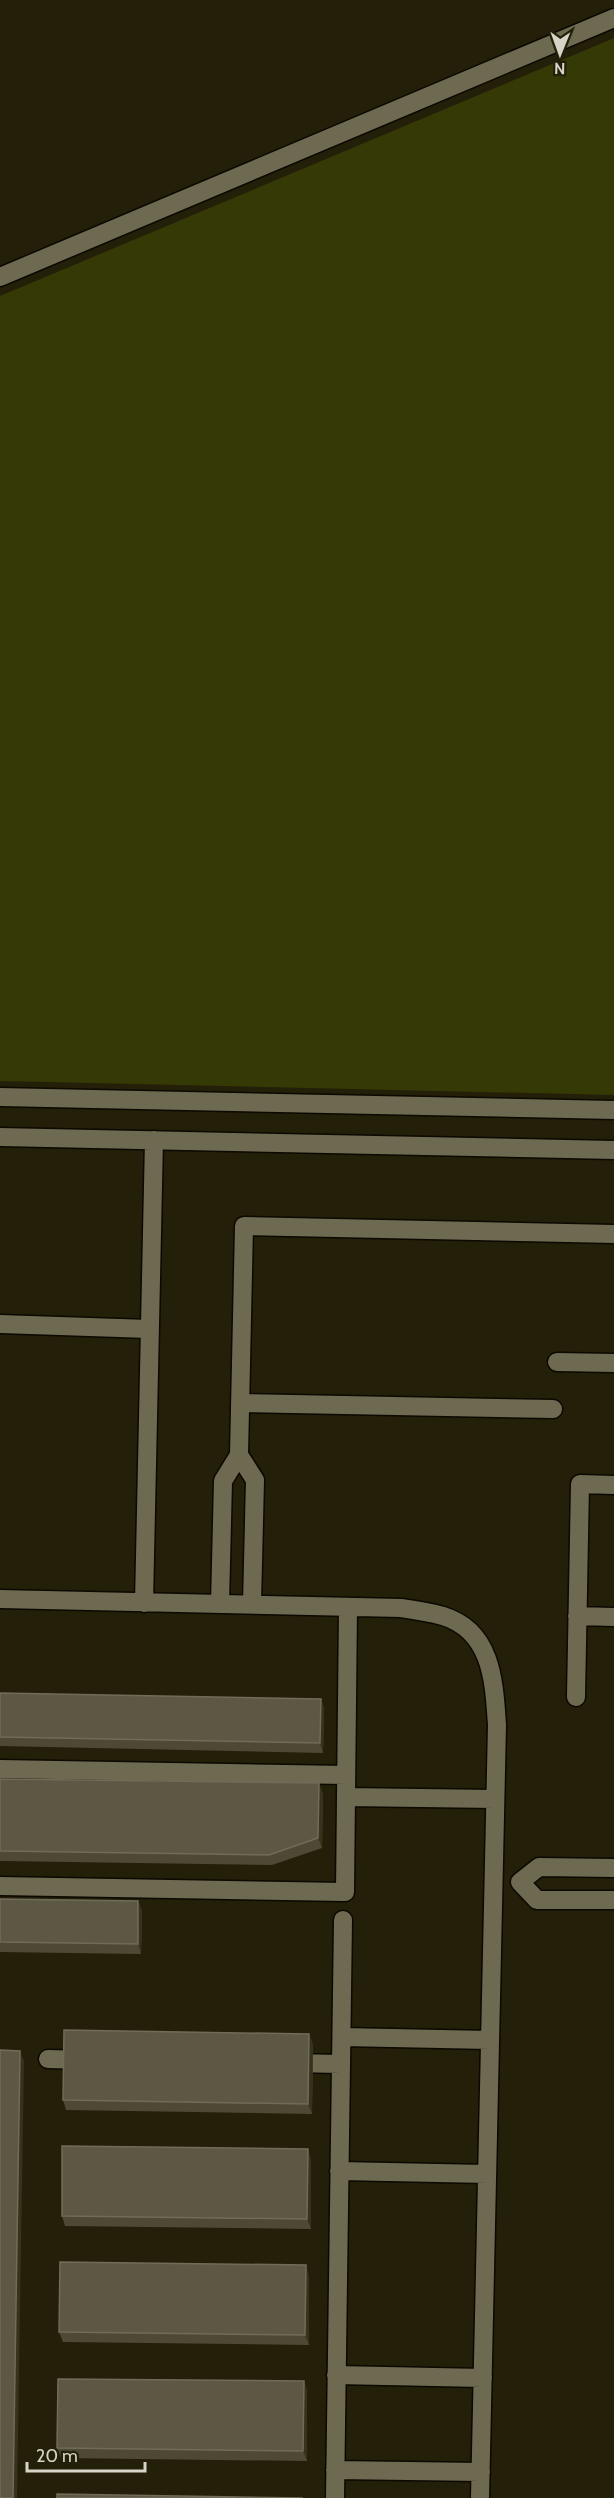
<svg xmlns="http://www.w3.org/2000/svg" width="614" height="2498" font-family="Cabin,sans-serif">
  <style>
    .green { fill: #353905 }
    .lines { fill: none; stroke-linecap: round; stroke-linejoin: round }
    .lane-casing { stroke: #0d0800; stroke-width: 21 }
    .secondary-casing { stroke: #0d0800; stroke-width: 21 }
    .lane { stroke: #6e6951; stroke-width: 18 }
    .secondary { stroke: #6e6951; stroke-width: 18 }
    .wall { fill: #4e4934 }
    .shaded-wall { fill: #37321c }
    .building { fill: #5d5844; stroke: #706c58; stroke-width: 1.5 }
  </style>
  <rect width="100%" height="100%" fill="#241f09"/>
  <path class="green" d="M614,38v1057l-614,-14v-785z"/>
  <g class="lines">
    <g class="lane-casing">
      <path id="lane" d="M0,1097l614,13
        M0,1137l614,13
        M0,1324l149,5
        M557,1362l57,1
        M240,1403l313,6
        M239,1455l16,25 -3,124
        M0,1599l401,9c14,2 28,4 42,8 49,15 51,65 54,109l-17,773
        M144,1603l10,-463
        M220,1604l3,-123 16,-26 5,-229 370,8
        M577,1616l37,1
        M576,1697l4,-213 34,1
        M0,1769l346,6
        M346,1797l149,2
        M614,1868l-75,-1 -19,15 17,18h77
        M0,1886l345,6 3,-285
        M342,2037l148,3
        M48,2059l39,1
        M289,2063l52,1
        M339,2171l148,3
        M336,2375l147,3
        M335,2470l146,2
        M335,2498l8,-578"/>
    </g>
    <g class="secondary-casing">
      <path id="secondary" d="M0,277l614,-259"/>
    </g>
    <use href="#lane" class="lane"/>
    <use href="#secondary" class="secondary"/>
  </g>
  <path class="wall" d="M0,1693l321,6 3,10 -1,44 -323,-7z
    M0,1779l323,14 -1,55 -50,17 -272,-4z
    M0,1899l138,2 4,10 -1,43 -141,-2z
    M313,2044l-1,70 -246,-4 -3,-10z
    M311,2159v70l-246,-3 -3,-10z
    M309,2275v70l-246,-3 -4,-10z
    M304,2381l3,10v70l-246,-3 -4,-10z"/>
  <path class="shaded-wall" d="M321,1699l3,10 -1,44 -3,-10z
    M319,1783l4,10 -1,55 -4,-10z
    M138,1901l4,10 -1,43 -3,-10z
    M309,2034l4,10 -1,70 -4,-10z
    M20,2051l4,10 -7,437h-4z
    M308,2149l3,10v70l-4,-10z
    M306,2265l3,10v70l-4,-10z
    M304,2381l3,10v70l-4,-10z"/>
  <path class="building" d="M0,1693l321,6 -1,44 -320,-6z
    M0,1779l319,4 -1,55 -49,17 -269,-4z
    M0,1899l138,2v43l-138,-2z
    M64,2030l245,4 -1,70 -245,-4z
    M0,2050l20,1 -7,447h-13z
    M62,2146l246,3 -1,70 -245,-3z
    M60,2262l246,3 -1,70 -246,-3z
    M58,2379l246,2 -1,70 -246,-3z
    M57,2494l246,4h-246z"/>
  <g transform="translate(560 54) rotate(181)" stroke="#241f09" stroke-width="4.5" paint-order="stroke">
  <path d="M0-4.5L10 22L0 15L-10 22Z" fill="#d7d4c7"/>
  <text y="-9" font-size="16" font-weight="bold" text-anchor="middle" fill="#d7d4c7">N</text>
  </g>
  <path d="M27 2462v9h118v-9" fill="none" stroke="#d7d4c7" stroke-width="3"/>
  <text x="36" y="2462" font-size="18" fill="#d7d4c7" stroke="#241f09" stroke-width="4.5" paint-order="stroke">20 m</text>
</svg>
